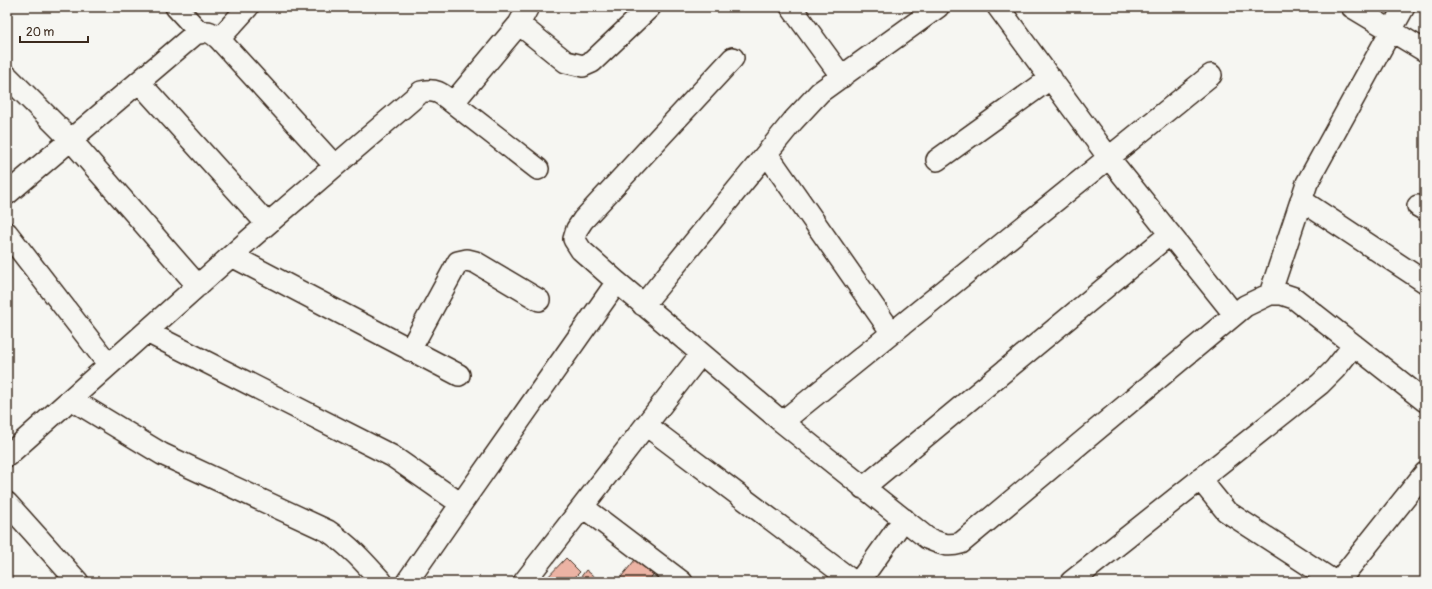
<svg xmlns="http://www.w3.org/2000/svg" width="1432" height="589" font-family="Pangolin,sans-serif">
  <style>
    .building { fill: #ecb3a4; stroke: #3b2a1e }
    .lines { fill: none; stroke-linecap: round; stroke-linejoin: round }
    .minor-casing { stroke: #3b2a1e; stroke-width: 24 }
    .minor { stroke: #f6f6f2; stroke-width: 21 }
  </style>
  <rect width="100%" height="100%" fill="#f6f6f2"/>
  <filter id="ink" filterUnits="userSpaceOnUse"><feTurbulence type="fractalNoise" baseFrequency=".025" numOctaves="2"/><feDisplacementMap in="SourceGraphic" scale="8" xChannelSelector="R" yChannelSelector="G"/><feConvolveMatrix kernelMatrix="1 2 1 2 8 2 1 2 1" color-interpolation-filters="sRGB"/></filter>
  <g filter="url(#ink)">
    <path class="building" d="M639,555l18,15 -10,12h-30z
      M566,558l14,14 -10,10h-27z
      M586,570l15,12h-24z"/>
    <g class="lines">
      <g class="minor-casing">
        <path id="minor" d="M176,7l24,26
          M791,7l51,70
          M998,7l111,151 125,156
          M1352,7l73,44
          M519,24l47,38 17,4 9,-4 58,-55
          M219,39l29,-32
          M733,58l-150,162 -6,9 -3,10 7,11 36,32 165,140 145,116c14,6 20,9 34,5l284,-237 25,-12h12l12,4 131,103
          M7,76l64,64 127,146
          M139,82l128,142
          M453,103l85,66
          M767,154l125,179
          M937,160l114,-82
          M7,194l188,-160c12,-3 14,-4 24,5l116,127
          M1301,200l124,82
          M1418,206l7,4
          M7,233l102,132
          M232,256l227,119
          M1270,294l37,-111 97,-176
          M643,305l150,-184 27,-29 118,-85
          M147,332l245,124 69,48
          M410,350l48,-88 9,-2 8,2 64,38
          M71,399l91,55 166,77c21,14 37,32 54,51
          M782,422l429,-347
          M646,425l208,157
          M7,456l243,-217 171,-147c15,-4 21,2 32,11l66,-79 9,-17
          M1200,479l26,32 109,71
          M863,488l307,-254
          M7,503l71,79
          M583,507l99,75
          M407,582l54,-78 156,-222
          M524,582l177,-228
          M859,582l45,-63
          M1071,582l249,-198 15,-15 19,-24
          M1338,582l87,-109"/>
      </g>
      <use href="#minor" class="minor"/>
    </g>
  </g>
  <rect width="1432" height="589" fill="none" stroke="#f6f6f2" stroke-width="24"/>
  <rect x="12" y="12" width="1408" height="565" fill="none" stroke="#3b2a1e" stroke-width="1.5" filter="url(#ink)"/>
  <path d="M20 36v6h68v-6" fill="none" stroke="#3b2a1e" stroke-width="2"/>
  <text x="26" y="36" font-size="12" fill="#3b2a1e" stroke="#f6f6f2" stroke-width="3" paint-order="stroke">20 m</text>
</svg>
